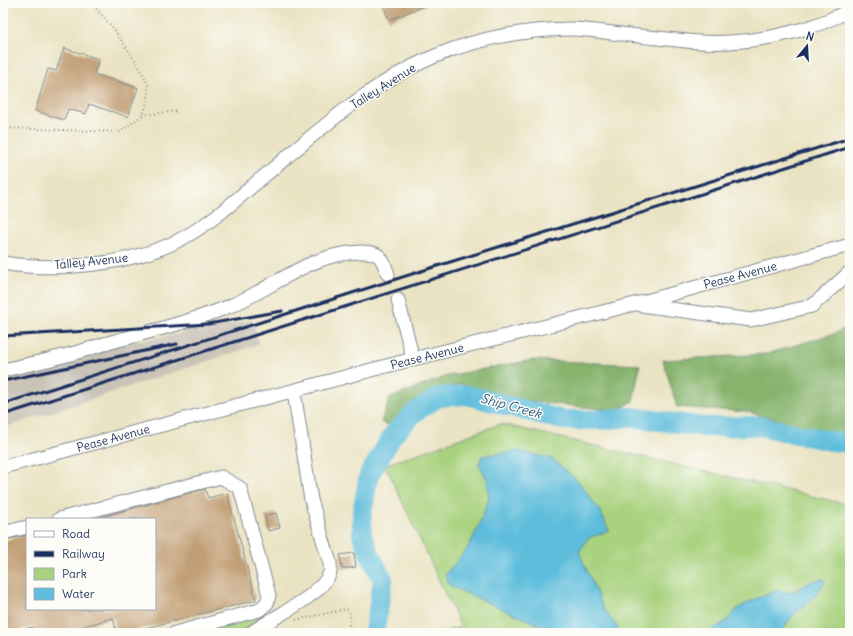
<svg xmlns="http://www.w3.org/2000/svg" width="853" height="636" font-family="Delius,sans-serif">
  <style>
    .industrial { fill: #c9c3b8 }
    .green { fill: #a8d27e; stroke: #62806e }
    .forest { fill: #86b46d; stroke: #507266 }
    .water { fill: #5ebddc; stroke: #3c769d }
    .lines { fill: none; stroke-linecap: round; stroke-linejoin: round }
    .river { stroke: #5ebddc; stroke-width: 20 }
    .building { fill: #c19e75 }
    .minor-casing { stroke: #828990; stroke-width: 15 }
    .path { stroke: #828990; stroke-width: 2; stroke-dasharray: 1 3; stroke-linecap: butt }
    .minor { stroke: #fff; stroke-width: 13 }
    .rail { stroke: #1b2f5e; stroke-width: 3 }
    .labels { text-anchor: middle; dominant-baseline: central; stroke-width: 3; stroke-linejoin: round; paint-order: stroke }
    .street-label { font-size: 12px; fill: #1b2f5e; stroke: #fdfcf7 }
    .water-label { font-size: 13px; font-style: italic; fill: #2f5a84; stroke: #fdfcf7 }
  </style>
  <rect width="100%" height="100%" fill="#fdfcf7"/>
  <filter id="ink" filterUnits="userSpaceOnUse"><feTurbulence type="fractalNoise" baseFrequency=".025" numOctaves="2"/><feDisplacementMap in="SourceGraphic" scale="8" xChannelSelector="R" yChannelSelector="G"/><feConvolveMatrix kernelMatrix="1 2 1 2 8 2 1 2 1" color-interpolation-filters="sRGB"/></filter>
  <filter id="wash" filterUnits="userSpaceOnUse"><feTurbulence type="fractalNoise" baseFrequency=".012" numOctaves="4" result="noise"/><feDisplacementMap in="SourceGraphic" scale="16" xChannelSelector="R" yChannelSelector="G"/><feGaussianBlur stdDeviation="0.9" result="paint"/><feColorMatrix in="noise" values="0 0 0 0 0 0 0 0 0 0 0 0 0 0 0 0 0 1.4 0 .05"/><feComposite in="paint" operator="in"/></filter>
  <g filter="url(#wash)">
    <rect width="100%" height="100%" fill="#eae3c3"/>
    <path class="industrial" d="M252,320l8,24 -257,84v-62z"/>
    <path class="green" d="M501,424l349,81v128h-411l22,-6 -76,-162z
      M260,616v5l-19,12h-46z"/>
    <path class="forest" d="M850,325v112l-3,1 -99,-26 -71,-5 -14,-47 104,-6 69,-21z
      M533,360l107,5 -7,36 -15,10 -99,-11 -47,-7 -11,-9 -20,5 -30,15 -20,22 -10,-4 9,-24 57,-22z"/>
    <path class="water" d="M518,451l34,8 26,22 22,30 9,20 -21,7 -9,14 25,58 17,23h-63l-108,-47 -5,-11 23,-27 11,-22 10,-28 -2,-19 -8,-15 3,-8z
      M822,579l3,2 -9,14 -25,22 -6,10 -6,6h-71l21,-14 8,-10 14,-8 28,-11 11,3 23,-12z"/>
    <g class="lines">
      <path class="river" d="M374,633l9,-53 -12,-23 -9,-22v-22l7,-38 24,-40 22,-23 24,-15 27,-2 97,25h35l33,-3 73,10 55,-1 71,15 20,2"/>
    </g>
    <g id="blocks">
      <path class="building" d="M382,3h49l-42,17z
        M64,48l35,11 -5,15 44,14 -10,29 -39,-13 -3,10 -18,-5 -4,11 -29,-9 13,-42 8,2z
        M205,489l3,9 19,-5 29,107 -130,33h-9l-4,-15 -53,15h-27l-1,-6 -22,6h-7v-92l24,-6v74h128v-90h-58v-1z
        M276,513l4,15 -12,3 -3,-15z
        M354,553l2,14 -14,2 -2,-14z"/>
    </g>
  </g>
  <g filter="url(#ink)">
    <use href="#blocks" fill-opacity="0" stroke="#828990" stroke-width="1"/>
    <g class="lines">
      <g class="minor-casing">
        <path id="minor" d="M3,263c55,9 131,2 180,-25 27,-15 51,-36 74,-56 56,-46 109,-97 176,-125 42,-18 90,-27 136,-28 19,0 40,4 60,6 33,3 67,9 101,7 39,-2 85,-13 120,-32
          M398,300l15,59
          M641,305l110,15 61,-14 38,-34
          M3,370c19,-4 38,-8 56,-13 19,-4 37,-11 56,-16 37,-10 75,-19 110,-33 46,-17 84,-56 137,-56 19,0 20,6 26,22
          M3,467l410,-108 222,-55 215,-59
          M59,519l162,-42 19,11 29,107 -2,8 -8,7 -84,23
          M3,533l24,-6
          M251,633c20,-15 68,-36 78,-58 2,-3 1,-8 1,-12l-19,-63 -17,-108"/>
      </g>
      <path class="path" d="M143,115l34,-4
        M3,128l117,4 23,-17 5,-16v-15l-11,-21 -24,-35 -22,-25
        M296,620l50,-11c6,3 4,10 3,17
        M15,632v1"/>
      <use href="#minor" class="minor"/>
      <path class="rail" d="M3,336l205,-12 74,-13
        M3,381l174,-37
        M3,404l431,-137 416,-129
        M3,415l847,-268"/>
    </g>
  </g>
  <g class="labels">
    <g class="street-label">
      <text transform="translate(383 86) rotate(-32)">Talley Avenue</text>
      <text transform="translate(91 261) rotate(-6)">Talley Avenue</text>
      <text transform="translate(740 275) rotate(-15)">Pease Avenue</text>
      <text transform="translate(427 356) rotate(-14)">Pease Avenue</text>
      <text transform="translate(113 438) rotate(-15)">Pease Avenue</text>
    </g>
    <g class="water-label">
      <text transform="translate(511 406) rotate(15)">Ship Creek</text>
    </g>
  </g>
  <rect width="853" height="636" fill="none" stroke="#fdfcf7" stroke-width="16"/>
  <rect x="26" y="518" width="130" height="92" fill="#fdfcf7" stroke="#a3aaba"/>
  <rect x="34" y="531" width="20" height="6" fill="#ffffff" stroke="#a3aaba"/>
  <text x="62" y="538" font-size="12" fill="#1b2f5e">Road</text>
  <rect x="34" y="551" width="20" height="6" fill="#1b2f5e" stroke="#a3aaba"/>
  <text x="62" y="558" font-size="12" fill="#1b2f5e">Railway</text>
  <rect x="34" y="568" width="20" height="12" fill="#a8d27e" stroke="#a3aaba"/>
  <text x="62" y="578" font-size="12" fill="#1b2f5e">Park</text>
  <rect x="34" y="588" width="20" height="12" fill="#5ebddc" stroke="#a3aaba"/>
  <text x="62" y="598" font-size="12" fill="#1b2f5e">Water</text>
  <g transform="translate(807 46) rotate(18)" stroke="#fdfcf7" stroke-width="3" paint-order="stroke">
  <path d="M0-3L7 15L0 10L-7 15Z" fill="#1b2f5e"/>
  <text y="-6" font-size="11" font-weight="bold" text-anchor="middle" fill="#1b2f5e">N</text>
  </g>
</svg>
